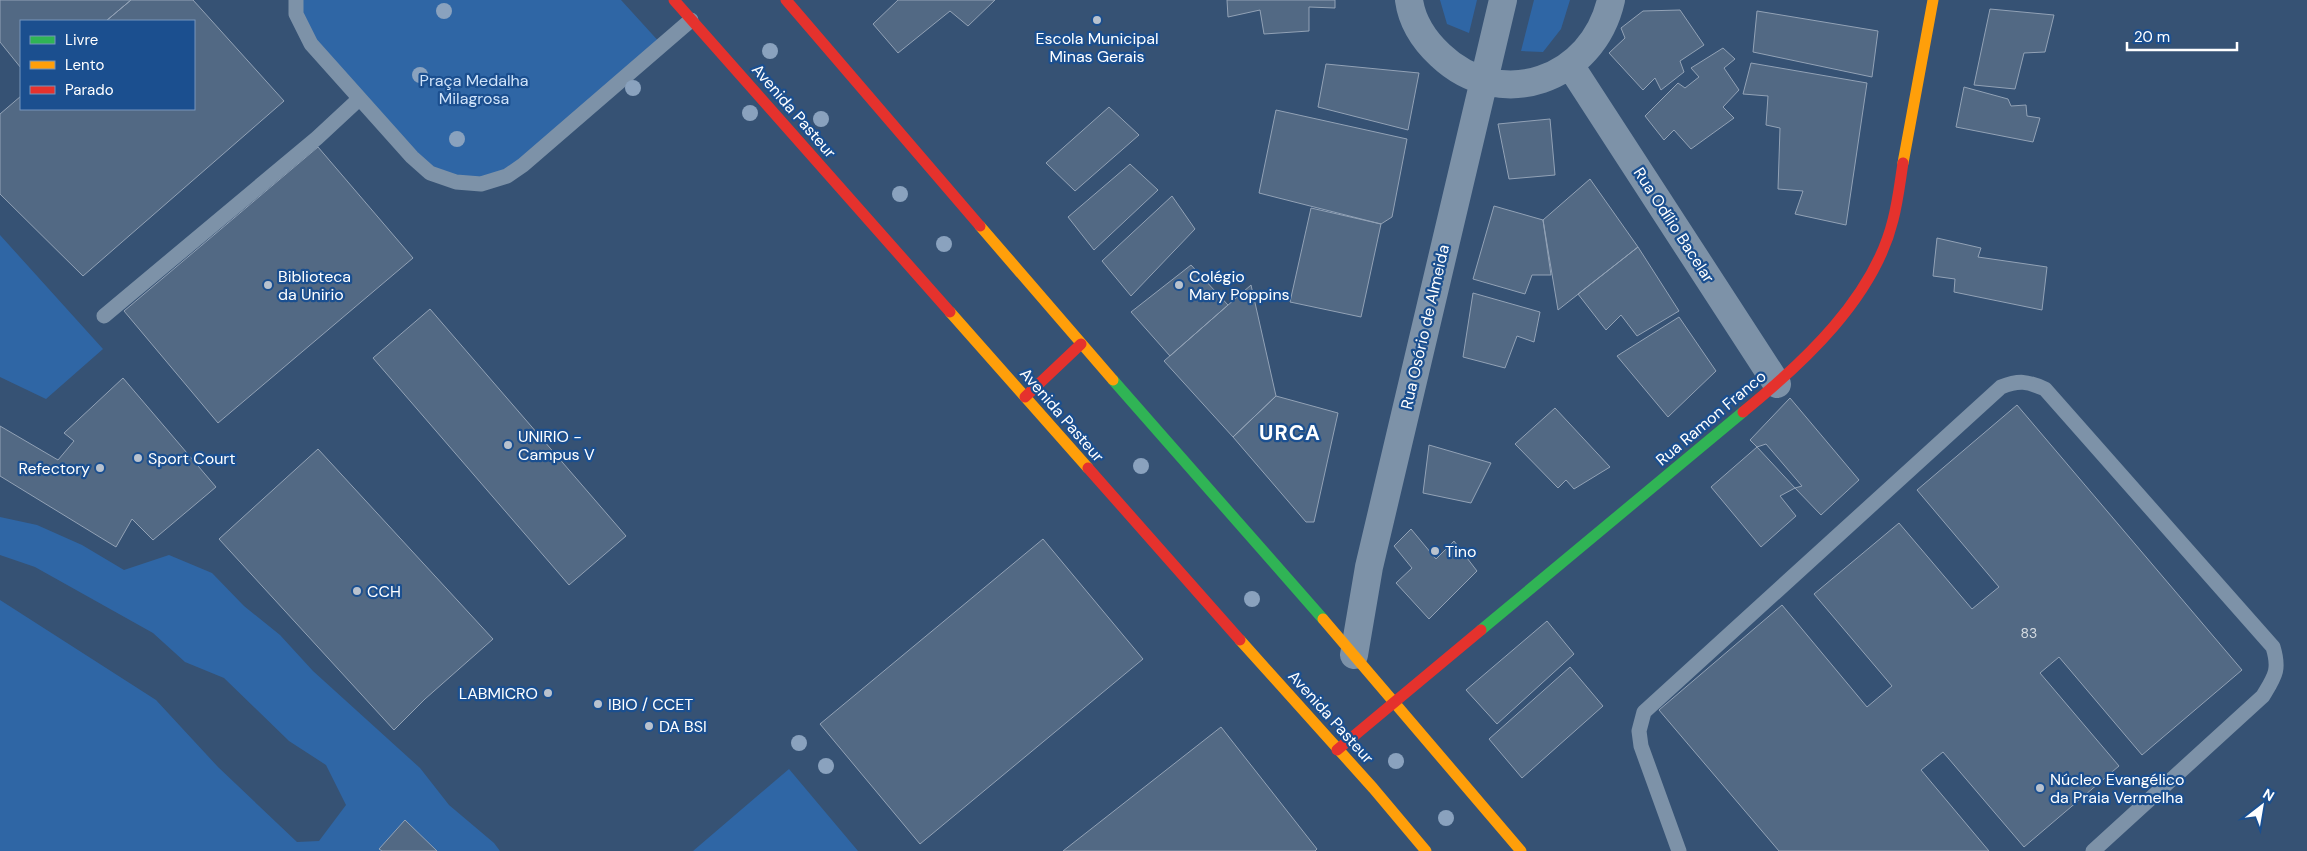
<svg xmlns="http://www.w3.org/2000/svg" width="2307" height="851" font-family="'DM Sans',sans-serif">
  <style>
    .green { fill: #2f66a5 }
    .building { fill: #526984; stroke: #92a2b6 }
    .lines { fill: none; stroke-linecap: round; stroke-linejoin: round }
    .lane { stroke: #7d92a8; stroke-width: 15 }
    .street { stroke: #7d92a8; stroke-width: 28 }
    .fast { stroke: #30b455; stroke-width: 11 }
    .slow { stroke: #ff9f0a; stroke-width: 11 }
    .jam { stroke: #e5322d; stroke-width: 11 }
    .tree { fill: #8aa2be }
    .poi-dot { fill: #b9c2ce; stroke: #1b4f8f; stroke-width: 2 }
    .labels { text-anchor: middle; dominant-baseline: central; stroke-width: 4.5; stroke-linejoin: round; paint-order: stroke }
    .number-label { font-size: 14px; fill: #d4dae0 }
    .poi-label { font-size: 16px; fill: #fff; stroke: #1b4f8f; text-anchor: start }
    .park-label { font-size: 16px; fill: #cfe3fa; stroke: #1b4f8f }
    .street-label { font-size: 16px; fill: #fff; stroke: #1b4f8f }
    .district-label { font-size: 21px; font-weight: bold; letter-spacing: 1px; fill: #fff; stroke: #1b4f8f }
  </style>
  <rect width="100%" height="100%" fill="#365274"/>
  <path class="green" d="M301,0h320l41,45 -139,120 -42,19 -51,-11 -71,-74 -63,-85z
    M1440,0h37l-8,33 -22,-9z
    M1534,0h36l-9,29 -18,23 -22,-1z
    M0,235l103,114 -57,50 -46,-22z
    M0,517l37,8 45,20 42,25 45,-15 43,18 32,33 36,29 33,36 107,97 29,37 45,38 6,8h-500v-251l156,100 62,67 79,75 22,-1 27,-36 -20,-40 -37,-24 -65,-63 -39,-16 -32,-29 -118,-66 -35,-12z
    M789,769l69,82h-165z"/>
  <path class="building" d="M0,0h131l-25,21h-85v47l-21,-26z
    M131,0h62l91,101 -201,175 -83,-82v-80l21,-18v13h173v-88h-88z
    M898,0h97l-27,26 -18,-15 -52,42 -25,-29z
    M1227,0h108v8l-26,-1v24l-45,3 -4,-24 -32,7z
    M1990,9l64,6 -9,37 -21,1 -9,36 -41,-4z
    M1680,10l24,35 -24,16 4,11 -23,18 -6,-12 -12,12 -34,-37 16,-15 -4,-10 22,-17z
    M1757,11l121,20 -6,46 -119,-25z
    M1723,48l12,11 -11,9 15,22 -16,17 11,11 -43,31 -17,-19 -10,10 -19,-24 33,-33 7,5 14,-11 -8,-9z
    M1751,63l116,20 -21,142 -51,-11 8,-23 -25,-2 2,-61 -14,-3 2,-29 -25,-2z
    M1326,64l93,9 -11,57 -90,-23z
    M1964,87l44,12 3,7 15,-1 1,11 13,2 -7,24 -77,-15z
    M1109,107l30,28 -64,56 -29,-28z
    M1276,110l131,29 -15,78 -11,7 -122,-31z
    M1550,119l5,56 -46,4 -11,-55z
    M318,147l95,111 -195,165 -94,-112z
    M1130,164l28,26 -64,60 -26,-33z
    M1590,179l48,68 -80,63 -15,-90z
    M1172,196l23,33 -64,67 -29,-35z
    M1494,206l49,14 8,55h-19l-7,19 -52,-15z
    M1311,208l70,16 -20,93 -71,-15z
    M1937,238l44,10 -3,9 69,10 -5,43 -88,-18 1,-13 -22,-3z
    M1638,247l41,64 -42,25 -16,-21 -15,15 -28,-36z
    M1191,265l37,40 -58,51 -39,-44z
    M1251,285l25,111 -43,41 -69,-76z
    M1473,293l67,19 -6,30 -17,-6 -12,32 -42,-11z
    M430,309l196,227 -57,49 -196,-227z
    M1679,317l37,54 -48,46 -51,-61z
    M123,378l93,109 -63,53 -21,-21 -16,28 -116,-71v-50l58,34 16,-19 -10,-8z
    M1276,396l62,17 -24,109h-8l-73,-85z
    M1790,398l69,82 -38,35 -26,-27 7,-2 -36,-42 -9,3 -7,-7z
    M2017,405l225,265 -100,85 -83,-98 -19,16 79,93 -95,81 -81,-95 -22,18 68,81h-210l-120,-141 123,-105 85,102 25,-21 -78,-92 85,-71 73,86 27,-22 -82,-97z
    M1555,408l55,59 -36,22 -8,-9 -8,8 -43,-44z
    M1429,445l62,18 -20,40 -48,-10z
    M1757,447l38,41 -15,8 16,20 -35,31 -50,-60z
    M318,449l175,190 -68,60 -31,31 -175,-191z
    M1411,529l25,30 18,-18 23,30 -48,48 -33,-36 16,-15 -18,-22z
    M1043,539l100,120 -223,185 -100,-120z
    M1547,621l27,33 -77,70 -31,-34z
    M1570,667l33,39 -81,72 -33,-39z
    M1221,727l96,122 -2,2h-252z
    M405,820l32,31h-55l-3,-2z"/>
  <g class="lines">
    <path class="lane" d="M296,0v14l15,30 101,113 18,16 26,9 25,2 26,-8 16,-11 168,-145
      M104,316l213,-178 42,-39
      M1679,851l-38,-105 -2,-15 5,-19 357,-325c18,-7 26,-6 44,2l228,258c7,23 2,29 -10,49l-170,155"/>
    <path class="street" d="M1409,0c3,22 15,40 31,55 61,58 153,25 171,-55
      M1570,65l207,319
      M1354,655l15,-88 134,-567"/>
    <path class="fast" d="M1113,380l210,239
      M1481,630l262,-218"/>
    <path class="slow" d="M1903,163l30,-163
      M980,226l133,154
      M950,312l138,156
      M1323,619l198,232
      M1240,640l133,148 53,63"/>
    <path class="jam" d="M674,0l276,312
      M786,0l194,226
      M1025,397l56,-53
      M1743,412c60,-49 131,-114 150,-192 5,-19 7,-38 10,-57
      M1088,468l152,172
      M1337,750l144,-120"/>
  </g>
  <g class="tree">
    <circle cx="444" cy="11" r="8"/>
    <circle cx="770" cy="51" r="8"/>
    <circle cx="420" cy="75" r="8"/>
    <circle cx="633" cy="88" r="8"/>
    <circle cx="750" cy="113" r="8"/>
    <circle cx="821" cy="119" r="8"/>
    <circle cx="457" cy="139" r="8"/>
    <circle cx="900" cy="194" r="8"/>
    <circle cx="944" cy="244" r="8"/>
    <circle cx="1141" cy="466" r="8"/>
    <circle cx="1252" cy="599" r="8"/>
    <circle cx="799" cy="743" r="8"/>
    <circle cx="1396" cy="761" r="8"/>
    <circle cx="826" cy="766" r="8"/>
    <circle cx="1446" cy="818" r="8"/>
  </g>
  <g class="poi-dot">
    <circle cx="1097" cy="20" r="5"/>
    <circle cx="268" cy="285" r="5"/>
    <circle cx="1179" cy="285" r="5"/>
    <circle cx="508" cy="445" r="5"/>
    <circle cx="138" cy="458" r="5"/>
    <circle cx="100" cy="468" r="5"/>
    <circle cx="1435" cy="551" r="5"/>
    <circle cx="357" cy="591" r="5"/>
    <circle cx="548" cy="693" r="5"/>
    <circle cx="598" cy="704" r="5"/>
    <circle cx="649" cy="726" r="5"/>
    <circle cx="2040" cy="788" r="5"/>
  </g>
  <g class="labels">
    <g class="number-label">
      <text x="2029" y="633">83</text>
    </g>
    <g class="poi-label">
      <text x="1097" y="38" text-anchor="middle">Escola Municipal<tspan x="1097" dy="18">Minas Gerais</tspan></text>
      <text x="278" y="276">Biblioteca<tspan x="278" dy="18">da Unirio</tspan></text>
      <text x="1189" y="276">Colégio<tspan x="1189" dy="18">Mary Poppins</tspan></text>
      <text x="518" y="436">UNIRIO -<tspan x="518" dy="18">Campus V</tspan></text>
      <text x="148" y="458">Sport Court</text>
      <text x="90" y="468" text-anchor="end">Refectory</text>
      <text x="1445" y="551">Tino</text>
      <text x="367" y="591">CCH</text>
      <text x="538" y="693" text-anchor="end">LABMICRO</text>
      <text x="608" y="704">IBIO / CCET</text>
      <text x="659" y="726">DA BSI</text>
      <text x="2050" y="779">Núcleo Evangélico<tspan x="2050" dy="18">da Praia Vermelha</tspan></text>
    </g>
    <g class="park-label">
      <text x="474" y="80">Praça Medalha<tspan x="474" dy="18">Milagrosa</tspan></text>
    </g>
    <g class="street-label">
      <text transform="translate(794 111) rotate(49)">Avenida Pasteur</text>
      <text transform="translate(1674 225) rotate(57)">Rua Odílio Bacelar</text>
      <text transform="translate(1425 327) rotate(-77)">Rua Osório de Almeida</text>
      <text transform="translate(1062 415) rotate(49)">Avenida Pasteur</text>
      <text transform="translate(1711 418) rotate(-40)">Rua Ramon Franco</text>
      <text transform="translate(1331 717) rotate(48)">Avenida Pasteur</text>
    </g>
    <g class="district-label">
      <text x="1290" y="433">URCA</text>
    </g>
  </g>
  <rect x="20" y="20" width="175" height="90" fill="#1b4f8f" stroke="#7695bc"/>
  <rect x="30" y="36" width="25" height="8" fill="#30b455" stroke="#7695bc"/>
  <text x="65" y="45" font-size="15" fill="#ffffff">Livre</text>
  <rect x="30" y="61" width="25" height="8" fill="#ff9f0a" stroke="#7695bc"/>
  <text x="65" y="70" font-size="15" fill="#ffffff">Lento</text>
  <rect x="30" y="86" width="25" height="8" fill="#e5322d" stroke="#7695bc"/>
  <text x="65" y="95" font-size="15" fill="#ffffff">Parado</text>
  <g transform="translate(2262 806) rotate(31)" stroke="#1b4f8f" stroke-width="4" paint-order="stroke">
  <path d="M0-4L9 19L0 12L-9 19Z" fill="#ffffff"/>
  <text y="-8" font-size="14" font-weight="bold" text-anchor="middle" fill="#ffffff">N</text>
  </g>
  <path d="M2127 42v8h110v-8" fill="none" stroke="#ffffff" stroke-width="2.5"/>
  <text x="2134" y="42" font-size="15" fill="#ffffff" stroke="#1b4f8f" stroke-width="4" paint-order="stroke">20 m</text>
</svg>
